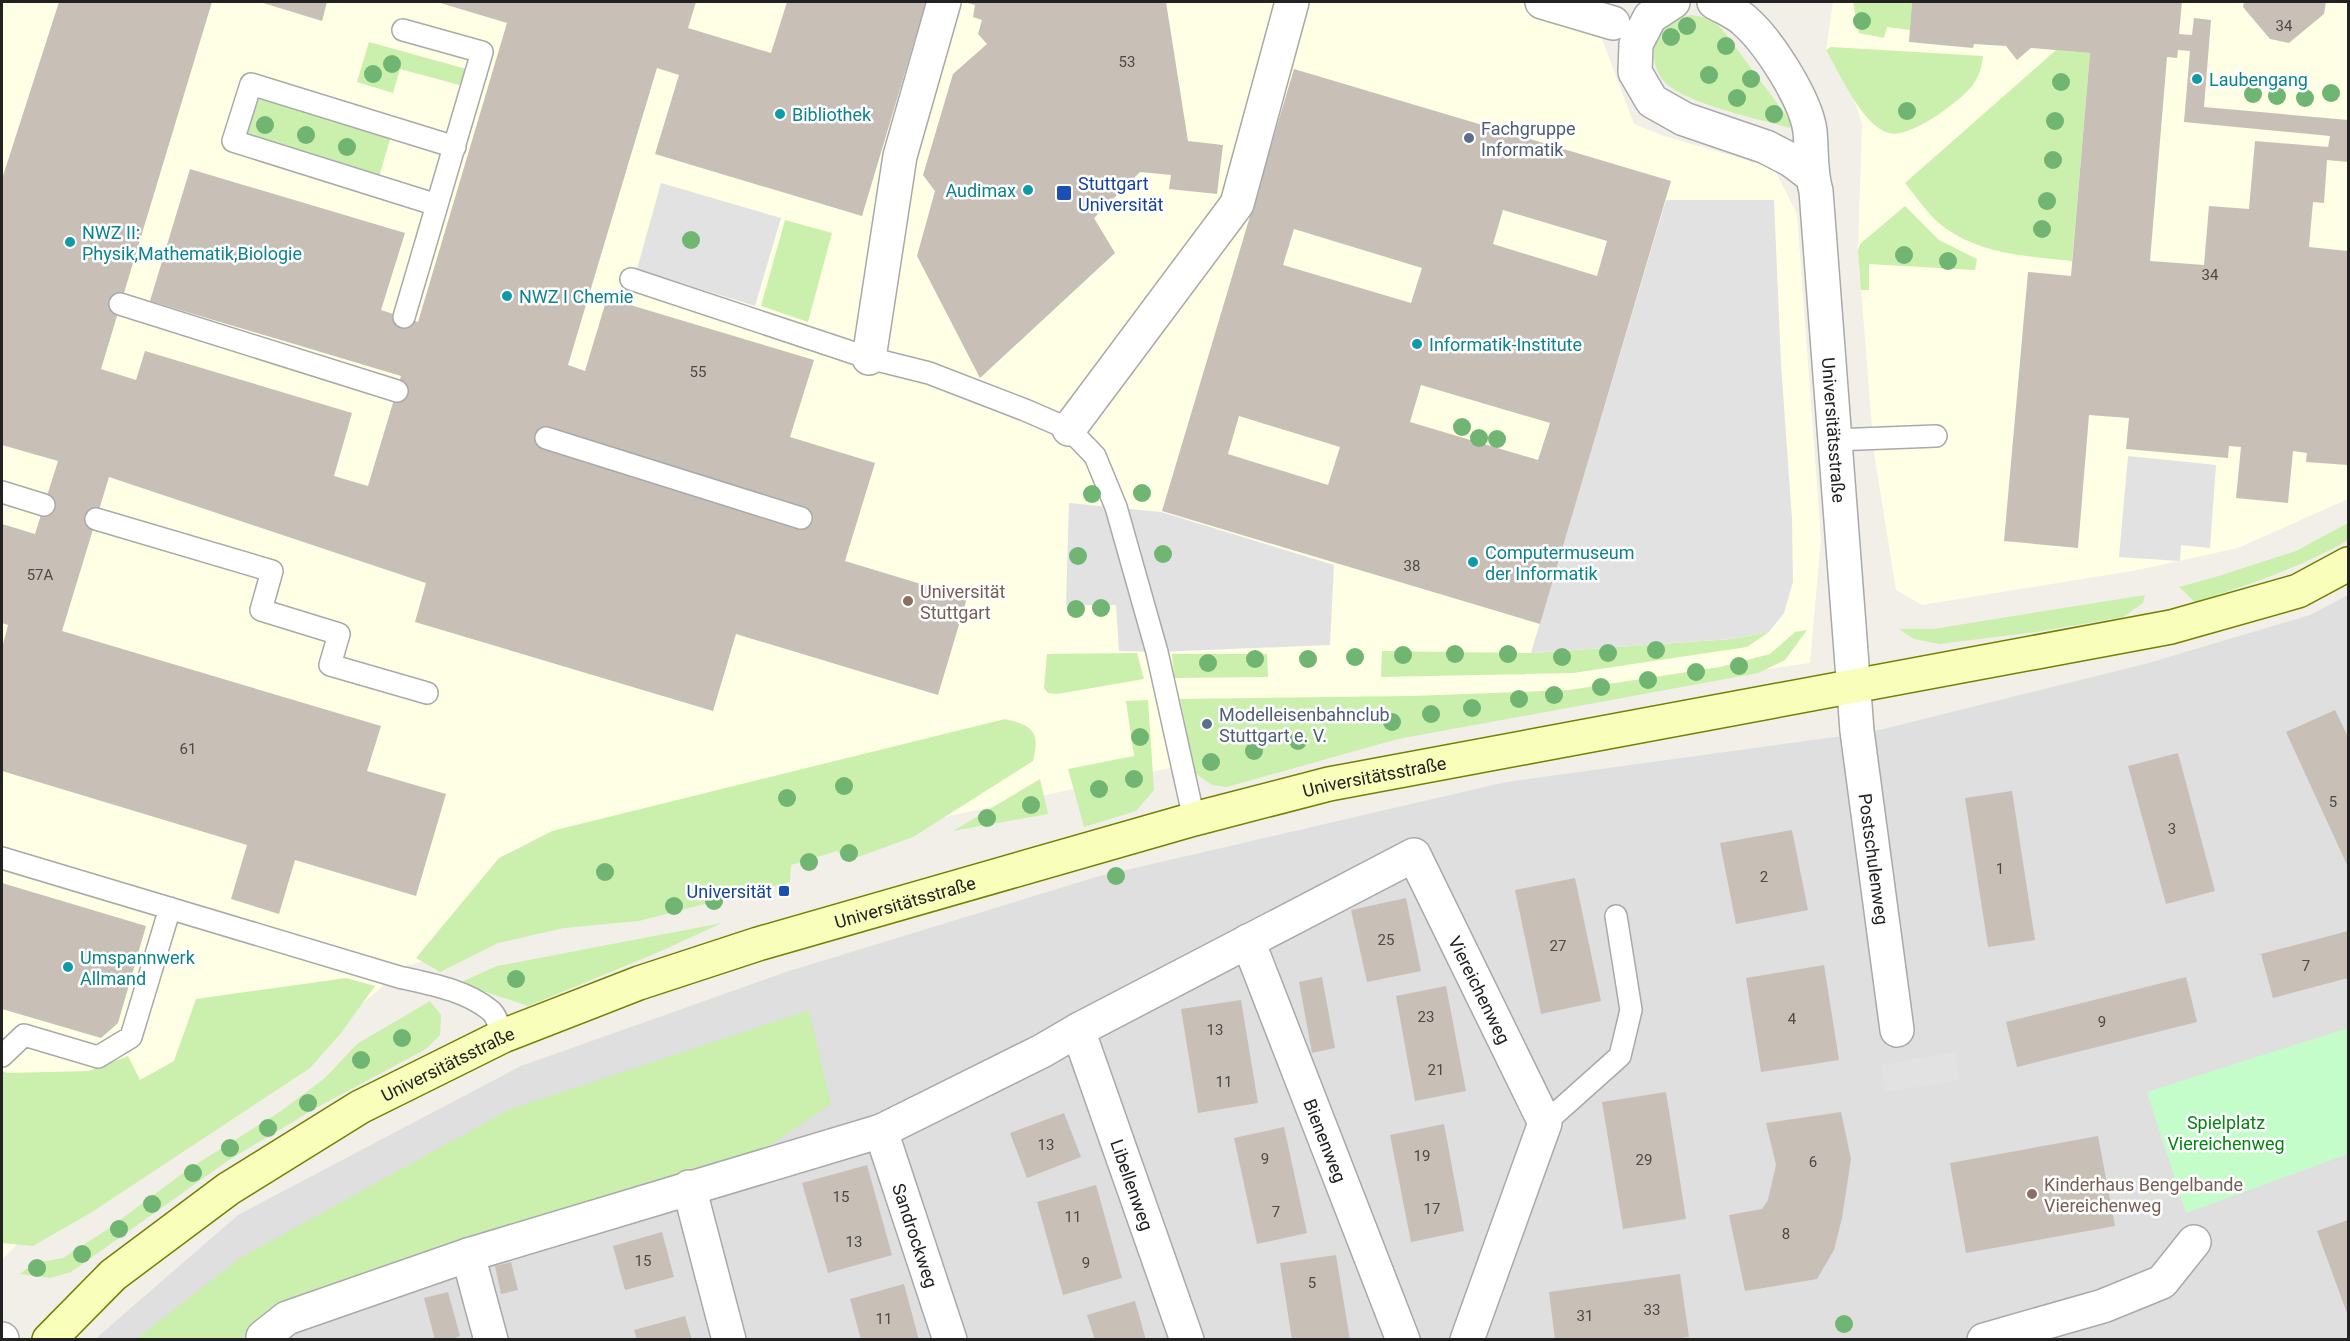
<svg xmlns="http://www.w3.org/2000/svg" width="2350" height="1341" font-family="Roboto,sans-serif">
  <style>
    .residential { fill: #e0dfdf }
    .education { fill: #feffe4 }
    .grass { fill: #cbefac }
    .park { fill: #c4fdca }
    .parking { fill: #e2e2e2 }
    .building { fill: #c8bfb7; fill-rule: evenodd }
    .lines { fill: none; stroke-linecap: round; stroke-linejoin: round }
    .lane-casing { stroke: #a9a9a9; stroke-width: 24 }
    .street-casing { stroke: #a9a9a9; stroke-width: 36 }
    .secondary-casing { stroke: #718100; stroke-width: 36 }
    .lane { stroke: #fff; stroke-width: 21 }
    .street { stroke: #fff; stroke-width: 33 }
    .secondary { stroke: #f9febb; stroke-width: 33 }
    .tree { fill: #70b572 }
    .culture-dot { fill: #0f9aa8; stroke: #fff; stroke-width: 2 }
    .service-dot { fill: #5c6f8a; stroke: #fff; stroke-width: 2 }
    .transit-dot { fill: #1a4fb4; stroke: #fff; stroke-width: 2 }
    .education-dot { fill: #8d6e63; stroke: #fff; stroke-width: 2 }
    .labels { text-anchor: middle; dominant-baseline: central; stroke-width: 5; stroke-linejoin: round; paint-order: stroke }
    .number-label { font-size: 15px; fill: #4c4947 }
    .culture-label { font-size: 18px; fill: #0d838f; stroke: #fff; text-anchor: start }
    .service-label { font-size: 18px; fill: #4e5e75; stroke: #fff; text-anchor: start }
    .transit-label { font-size: 18px; fill: #164399; stroke: #fff; text-anchor: start }
    .street-label { font-size: 18px; fill: #222; stroke: #fff }
    .education-label { font-size: 18px; fill: #785e54; stroke: #fff; text-anchor: start }
    .park-label { font-size: 18px; fill: #058512; stroke: #fff }
  </style>
  <rect width="100%" height="100%" fill="#f2efe8"/>
  <path class="residential" d="M2348,595v744l-2254,1 144,-125 283,-149 268,-95 307,-94 410,-95 365,-50 274,-68 165,-49z"/>
  <path class="education" d="M2,2h1611l-16,24 37,98 27,11 113,33 23,46 24,325 -11,124 -429,59 -491,107 -484,137 -102,88 -283,186 -19,20z
    M1833,2h515v497l-110,49 -100,22 -216,35 -26,-15 -22,-137 -16,-202 4,-127 -10,-31 -26,-43z"/>
  <path class="grass" d="M1853,2h59l-2,28 -23,-3 -3,11 -25,-5z
    M1691,15l17,3 14,11 69,93 -1,6c-31,-9 -97,-23 -121,-42 -11,-8 -16,-23 -15,-36 1,-21 19,-30 37,-35z
    M369,42l119,33 -6,16 -82,-22 -7,24 -36,-11z
    M1831,47l152,9c-1,10 -4,21 -11,30 -13,16 -62,53 -83,47 -26,-6 -50,-61 -63,-83z
    M2056,50l34,3 -18,208c-44,-5 -89,-6 -127,-33 -15,-11 -28,-30 -40,-45z
    M258,96l133,40 -12,41 -133,-41z
    M1905,206l34,34 38,19 -2,11 -106,-6v26h-8l-3,-39 2,-7z
    M785,220l47,13 -24,89 -47,-16z
    M2348,523v17c-48,28 -100,45 -153,62l-16,-15 40,-11 77,-25z
    M2145,595l-2,8 -20,14 -87,15 -97,12 -25,-5 -15,-10h34z
    M1807,630l-22,30 -27,13 -360,66 -171,48 -15,-2 -17,-12 -15,-74 232,-3 157,-6 151,-23 50,-13 25,-22z
    M1769,632l-22,15 -174,26 -192,4 1,-26 149,2 201,-14z
    M1137,653l7,26 -87,15 -9,-1 -4,-5 3,-34z
    M1172,654h95l1,23 -94,1z
    M1148,700l6,90 -18,21 -52,16 -16,-58 66,-13 -8,-55z
    M1005,719c29,7 35,13 28,42l-120,76 -66,24 -10,-10 -46,14 -1,17 -151,39 -75,7 -66,15 -58,29 -24,-14 83,-100 53,-27z
    M1040,779l8,35 -95,17z
    M722,923l-63,29 -131,54 -69,-23 38,-17z
    M346,978l29,8 -34,47 -31,35 -218,144 -59,34 -31,-3v-172l6,2 81,-2 39,-15 12,24 34,-19 22,-62z
    M430,1001l11,14 -1,20 -14,14 -110,59 -87,52 -158,112 -21,6 -30,-4 14,-11 29,-5 45,-29 79,-59 94,-59 44,-33 32,-34z
    M809,1010l22,94 -81,55 -462,149 -49,31 -104,1 105,-82 268,-148z"/>
  <path class="park" d="M2348,1028v126l-162,59 -39,-121z"/>
  <path class="parking" d="M661,183l120,35 -26,88 -118,-37z
    M1666,200h108l7,164 11,155 1,63 -9,31 -15,19 -37,7 -201,14z
    M2128,456l88,9 -6,83 -29,-3 -1,16 -61,-4z
    M1069,503l92,9 173,53 -4,80 -173,7 -38,-1 -3,-46h-50z
    M1955,1052l5,28 -74,12 -5,-27z"/>
  <path class="building" d="M59,2h153l-111,367 35,11 9,-29 207,62 -18,63 34,10 33,-110 -251,-75 40,-132 215,64 -24,77 37,12 89,-299 -70,-21h259l-8,26 83,25 16,-51h139l-64,214 -207,-62 24,-79 -22,-7 -89,297 17,6 22,-73 207,62 -24,77 85,26 -30,98 122,37 -29,97 -202,-61 -23,77 -298,-89 11,-39 -317,-106 -47,154 319,95 -14,45 79,23 -30,102 -121,-36 -16,54 -48,-15 16,-54 -245,-74v-123l6,-23 -6,-2v-99l33,10 23,-73 -56,-16v-266z
    M260,2h67l-5,19z
    M964,2h202l22,139 35,4 -6,49 -48,-5 2,-14 -31,-3 -46,46 21,35 -135,125 -63,-122 18,-65 -12,-16 30,-101 34,-30 -9,-10 4,-14 -9,-3 2,-12z
    M1912,2h270l-3,32 13,1 2,-17 17,2 -7,87 144,13v42l-21,-2 -3,43 -11,-1 -4,45 39,4v214l-42,-3 1,-9 -14,-2 -5,52 -52,-5 5,-51 -12,-1 -1,12 -102,-9 3,-31 -40,-3 -11,133 -74,-7 24,-269 43,4 19,-223 -59,-5 -14,12 -11,-14 -32,-2 -1,4 -64,-6zM2178,50l12,1 -6,71 146,14 -2,11 -73,-6 -6,68 -40,-3 -5,59 -54,-4 17,-204 10,1z
    M2244,2h82l-2,12 -35,29 -19,-4 -27,-32z
    M1294,69l377,112 -131,443 -378,-113zM1503,210l104,31 -10,35 -104,-32zM1294,229l128,39 -11,35 -128,-38zM1421,385l129,38 -12,37 -128,-38zM1239,416l101,31 -12,38 -100,-31z
    M2335,710l13,27v130l-62,-135z
    M2178,753l37,138 -49,13 -38,-138z
    M2012,791l23,149 -47,7 -23,-149z
    M1792,830l16,80 -72,14 -16,-81z
    M1575,878l26,123 -60,13 -26,-124z
    M2,883l144,43 -28,97 -17,15 -99,-29z
    M1406,898l15,73 -54,11 -16,-72z
    M2348,931v47l-75,20 -12,-44z
    M1824,965l15,95 -78,12 -15,-94z
    M1322,977l13,71 -23,5 -13,-71z
    M2186,977l11,45 -180,45 -11,-45z
    M1446,986l20,105 -51,10 -19,-105z
    M1241,1000l17,103 -60,10 -17,-104z
    M1666,1092l20,127 -63,10 -21,-127z
    M1841,1112l10,47 -9,59 -8,32 -17,29 -72,12 -16,-76 33,-6 6,-9 8,-35 -10,-42z
    M1064,1113l17,44 -54,21 -17,-45z
    M1444,1124l20,107 -53,11 -21,-107z
    M1284,1127l23,106 -50,11 -23,-106z
    M2098,1136l17,90 -149,27 -16,-90z
    M867,1165l25,90 -64,18 -26,-90z
    M1096,1185l26,93 -59,17 -26,-93z
    M2348,1220v96l-31,-85z
    M662,1232l12,45 -49,13 -12,-44z
    M1336,1255l14,85h-58l-12,-77z
    M511,1262l7,28 -17,4 -6,-28z
    M1680,1274l9,63 -20,3h-114l-6,-48z
    M904,1284l15,56h-58l-11,-41z
    M448,1292l12,44 -11,4h-14l-11,-42z
    M1135,1301l11,39h-51l-8,-25z
    M685,1316l7,24h-55l-3,-10z"/>
  <g class="lines">
    <g class="lane-casing">
      <path id="lane" d="M403,30l79,22 -78,265
        M437,205l-204,-64 18,-57 204,63
        M631,279l238,79 60,15 96,37 44,19 26,27 21,51 41,145 37,167
        M120,304l277,87
        M546,438l255,80
        M1834,440l102,-4
        M2,492l42,13
        M96,519l176,52 -11,39 78,24 -9,31 97,28
        M2,858l397,119c31,7 67,13 92,34 6,5 9,18 12,25
        M2,1056l22,-21 74,22 33,-20 39,-129
        M1545,1123l75,-67 11,-46 -15,-94"/>
    </g>
    <g class="street-casing">
      <g id="street">
        <path d="M1542,2l71,21"/>
        <path d="M1673,2l-23,15 -14,27 -1,28 17,29 32,18 82,28 25,13 21,16"/>
        <path id="s1" d="M1714,2c10,6 23,11 31,19 24,21 61,79 65,110 2,21 0,40 6,60l41,540 40,299"/>
        <path d="M869,358l31,-202 44,-154"/>
        <path d="M1069,429l168,-225 55,-202"/>
        <path id="s2" d="M1248,941l155,399"/>
        <path id="s3" d="M1078,1030l109,310"/>
        <path id="s4" d="M881,1131l69,209"/>
        <path d="M689,1187l40,153"/>
        <path d="M468,1255l23,85"/>
        <path d="M2,1339v1"/>
        <path id="s5" d="M264,1340l-1,-3 24,-19 181,-63 413,-124 161,-80 36,-21 336,-175 131,268 -78,217"/>
        <path d="M1984,1340l119,-34 59,-24 32,-40"/>
      </g>
    </g>
    <g class="secondary-casing">
      <g id="secondary">
        <path id="s6" d="M49,1340l64,-65 115,-86 132,-82 143,-71 136,-53 119,-39 436,-125 135,-35 842,-157 127,-36 50,-27"/>
      </g>
    </g>
    <use href="#lane" class="lane"/>
    <use href="#street" class="street"/>
    <use href="#secondary" class="secondary"/>
  </g>
  <g class="tree">
    <circle cx="1862" cy="21" r="9"/>
    <circle cx="1687" cy="26" r="9"/>
    <circle cx="1671" cy="37" r="9"/>
    <circle cx="1726" cy="46" r="9"/>
    <circle cx="392" cy="64" r="9"/>
    <circle cx="373" cy="74" r="9"/>
    <circle cx="1709" cy="75" r="9"/>
    <circle cx="1751" cy="79" r="9"/>
    <circle cx="2061" cy="82" r="9"/>
    <circle cx="2331" cy="93" r="9"/>
    <circle cx="2253" cy="94" r="9"/>
    <circle cx="2277" cy="96" r="9"/>
    <circle cx="1737" cy="98" r="9"/>
    <circle cx="2305" cy="98" r="9"/>
    <circle cx="1907" cy="111" r="9"/>
    <circle cx="1774" cy="114" r="9"/>
    <circle cx="2055" cy="121" r="9"/>
    <circle cx="265" cy="125" r="9"/>
    <circle cx="306" cy="135" r="9"/>
    <circle cx="347" cy="147" r="9"/>
    <circle cx="2053" cy="160" r="9"/>
    <circle cx="2047" cy="201" r="9"/>
    <circle cx="2042" cy="229" r="9"/>
    <circle cx="691" cy="240" r="9"/>
    <circle cx="1904" cy="255" r="9"/>
    <circle cx="1948" cy="261" r="9"/>
    <circle cx="1462" cy="427" r="9"/>
    <circle cx="1479" cy="438" r="9"/>
    <circle cx="1497" cy="439" r="9"/>
    <circle cx="1142" cy="493" r="9"/>
    <circle cx="1092" cy="494" r="9"/>
    <circle cx="1163" cy="554" r="9"/>
    <circle cx="1078" cy="556" r="9"/>
    <circle cx="1101" cy="608" r="9"/>
    <circle cx="1076" cy="609" r="9"/>
    <circle cx="1656" cy="650" r="9"/>
    <circle cx="1608" cy="653" r="9"/>
    <circle cx="1455" cy="654" r="9"/>
    <circle cx="1508" cy="654" r="9"/>
    <circle cx="1403" cy="655" r="9"/>
    <circle cx="1355" cy="657" r="9"/>
    <circle cx="1562" cy="657" r="9"/>
    <circle cx="1255" cy="659" r="9"/>
    <circle cx="1308" cy="659" r="9"/>
    <circle cx="1208" cy="663" r="9"/>
    <circle cx="1739" cy="666" r="9"/>
    <circle cx="1696" cy="672" r="9"/>
    <circle cx="1648" cy="680" r="9"/>
    <circle cx="1601" cy="687" r="9"/>
    <circle cx="1554" cy="695" r="9"/>
    <circle cx="1519" cy="699" r="9"/>
    <circle cx="1472" cy="708" r="9"/>
    <circle cx="1431" cy="714" r="9"/>
    <circle cx="1392" cy="722" r="9"/>
    <circle cx="1140" cy="737" r="9"/>
    <circle cx="1298" cy="741" r="9"/>
    <circle cx="1254" cy="751" r="9"/>
    <circle cx="1211" cy="762" r="9"/>
    <circle cx="1134" cy="779" r="9"/>
    <circle cx="844" cy="786" r="9"/>
    <circle cx="1099" cy="789" r="9"/>
    <circle cx="787" cy="798" r="9"/>
    <circle cx="1031" cy="805" r="9"/>
    <circle cx="987" cy="818" r="9"/>
    <circle cx="849" cy="853" r="9"/>
    <circle cx="809" cy="862" r="9"/>
    <circle cx="605" cy="872" r="9"/>
    <circle cx="1116" cy="876" r="9"/>
    <circle cx="714" cy="901" r="9"/>
    <circle cx="674" cy="906" r="9"/>
    <circle cx="516" cy="979" r="9"/>
    <circle cx="402" cy="1038" r="9"/>
    <circle cx="361" cy="1060" r="9"/>
    <circle cx="308" cy="1103" r="9"/>
    <circle cx="268" cy="1128" r="9"/>
    <circle cx="230" cy="1148" r="9"/>
    <circle cx="193" cy="1173" r="9"/>
    <circle cx="152" cy="1204" r="9"/>
    <circle cx="119" cy="1229" r="9"/>
    <circle cx="82" cy="1254" r="9"/>
    <circle cx="37" cy="1268" r="9"/>
    <circle cx="1844" cy="1324" r="9"/>
  </g>
  <g class="culture-dot">
    <circle cx="2197" cy="79" r="6"/>
    <circle cx="780" cy="114" r="6"/>
    <circle cx="1028" cy="190" r="6"/>
    <circle cx="70" cy="242" r="6"/>
    <circle cx="507" cy="296" r="6"/>
    <circle cx="1417" cy="344" r="6"/>
    <circle cx="1473" cy="562" r="6"/>
    <circle cx="68" cy="967" r="6"/>
  </g>
  <g class="service-dot">
    <circle cx="1469" cy="138" r="6"/>
    <circle cx="1207" cy="724" r="6"/>
  </g>
  <g class="transit-dot">
    <rect x="1056" y="185" width="16" height="16" rx="3"/>
    <rect x="778" y="885" width="12" height="12" rx="3"/>
  </g>
  <g class="education-dot">
    <circle cx="908" cy="601" r="6"/>
    <circle cx="2032" cy="1194" r="6"/>
  </g>
  <g class="labels">
    <g class="number-label">
      <text x="2284" y="26">34</text>
      <text x="1127" y="62">53</text>
      <text x="2210" y="275">34</text>
      <text x="698" y="372">55</text>
      <text x="1412" y="566">38</text>
      <text x="40" y="575">57A</text>
      <text x="188" y="749">61</text>
      <text x="2333" y="802">5</text>
      <text x="2172" y="829">3</text>
      <text x="2000" y="869">1</text>
      <text x="1764" y="877">2</text>
      <text x="1386" y="940">25</text>
      <text x="1558" y="946">27</text>
      <text x="2306" y="966">7</text>
      <text x="1426" y="1017">23</text>
      <text x="1792" y="1019">4</text>
      <text x="2102" y="1022">9</text>
      <text x="1215" y="1030">13</text>
      <text x="1436" y="1070">21</text>
      <text x="1224" y="1082">11</text>
      <text x="1046" y="1145">13</text>
      <text x="1422" y="1156">19</text>
      <text x="1265" y="1159">9</text>
      <text x="1644" y="1160">29</text>
      <text x="1813" y="1162">6</text>
      <text x="841" y="1197">15</text>
      <text x="1432" y="1209">17</text>
      <text x="1276" y="1212">7</text>
      <text x="1073" y="1217">11</text>
      <text x="1786" y="1234">8</text>
      <text x="854" y="1242">13</text>
      <text x="643" y="1261">15</text>
      <text x="1086" y="1263">9</text>
      <text x="1312" y="1283">5</text>
      <text x="1652" y="1310">33</text>
      <text x="1585" y="1316">31</text>
      <text x="884" y="1319">11</text>
    </g>
    <g class="culture-label">
      <text x="2209" y="79">Laubengang</text>
      <text x="792" y="114">Bibliothek</text>
      <text x="1016" y="190" text-anchor="end">Audimax</text>
      <text x="82" y="232">NWZ II:<tspan x="82" dy="21">Physik,Mathematik,Biologie</tspan></text>
      <text x="519" y="296">NWZ I Chemie</text>
      <text x="1429" y="344">Informatik-Institute</text>
      <text x="1485" y="552">Computermuseum<tspan x="1485" dy="21">der Informatik</tspan></text>
      <text x="80" y="957">Umspannwerk<tspan x="80" dy="21">Allmand</tspan></text>
    </g>
    <g class="service-label">
      <text x="1481" y="128">Fachgruppe<tspan x="1481" dy="21">Informatik</tspan></text>
      <text x="1219" y="714">Modelleisenbahnclub<tspan x="1219" dy="21">Stuttgart e. V.</tspan></text>
    </g>
    <g class="transit-label">
      <text x="1078" y="183">Stuttgart<tspan x="1078" dy="21">Universität</tspan></text>
      <text x="772" y="891" text-anchor="end">Universität</text>
    </g>
    <g class="street-label">
      <text stroke="none"><textPath href="#s1" startOffset="466">Universitätsstraße</textPath></text>
      <text stroke="none"><textPath href="#s6" startOffset="1460">Universitätsstraße</textPath></text>
      <text stroke="none"><textPath href="#s1" startOffset="897">Postschulenweg</textPath></text>
      <text stroke="none"><textPath href="#s6" startOffset="974">Universitätsstraße</textPath></text>
      <text stroke="none"><textPath href="#s5" startOffset="1407">Viereichenweg</textPath></text>
      <text stroke="none"><textPath href="#s6" startOffset="488">Universitätsstraße</textPath></text>
      <text stroke="none"><textPath href="#s2" startOffset="214">Bienenweg</textPath></text>
      <text stroke="none"><textPath href="#s3" startOffset="164">Libellenweg</textPath></text>
      <text stroke="none"><textPath href="#s4" startOffset="110">Sandrockweg</textPath></text>
    </g>
    <g class="education-label">
      <text x="920" y="591">Universität<tspan x="920" dy="21">Stuttgart</tspan></text>
      <text x="2044" y="1184">Kinderhaus Bengelbande<tspan x="2044" dy="21">Viereichenweg</tspan></text>
    </g>
    <g class="park-label">
      <text x="2226" y="1122">Spielplatz<tspan x="2226" dy="21">Viereichenweg</tspan></text>
    </g>
  </g>
  <rect width="2350" height="1341" fill="none" stroke="#222222" stroke-width="6"/>
</svg>
